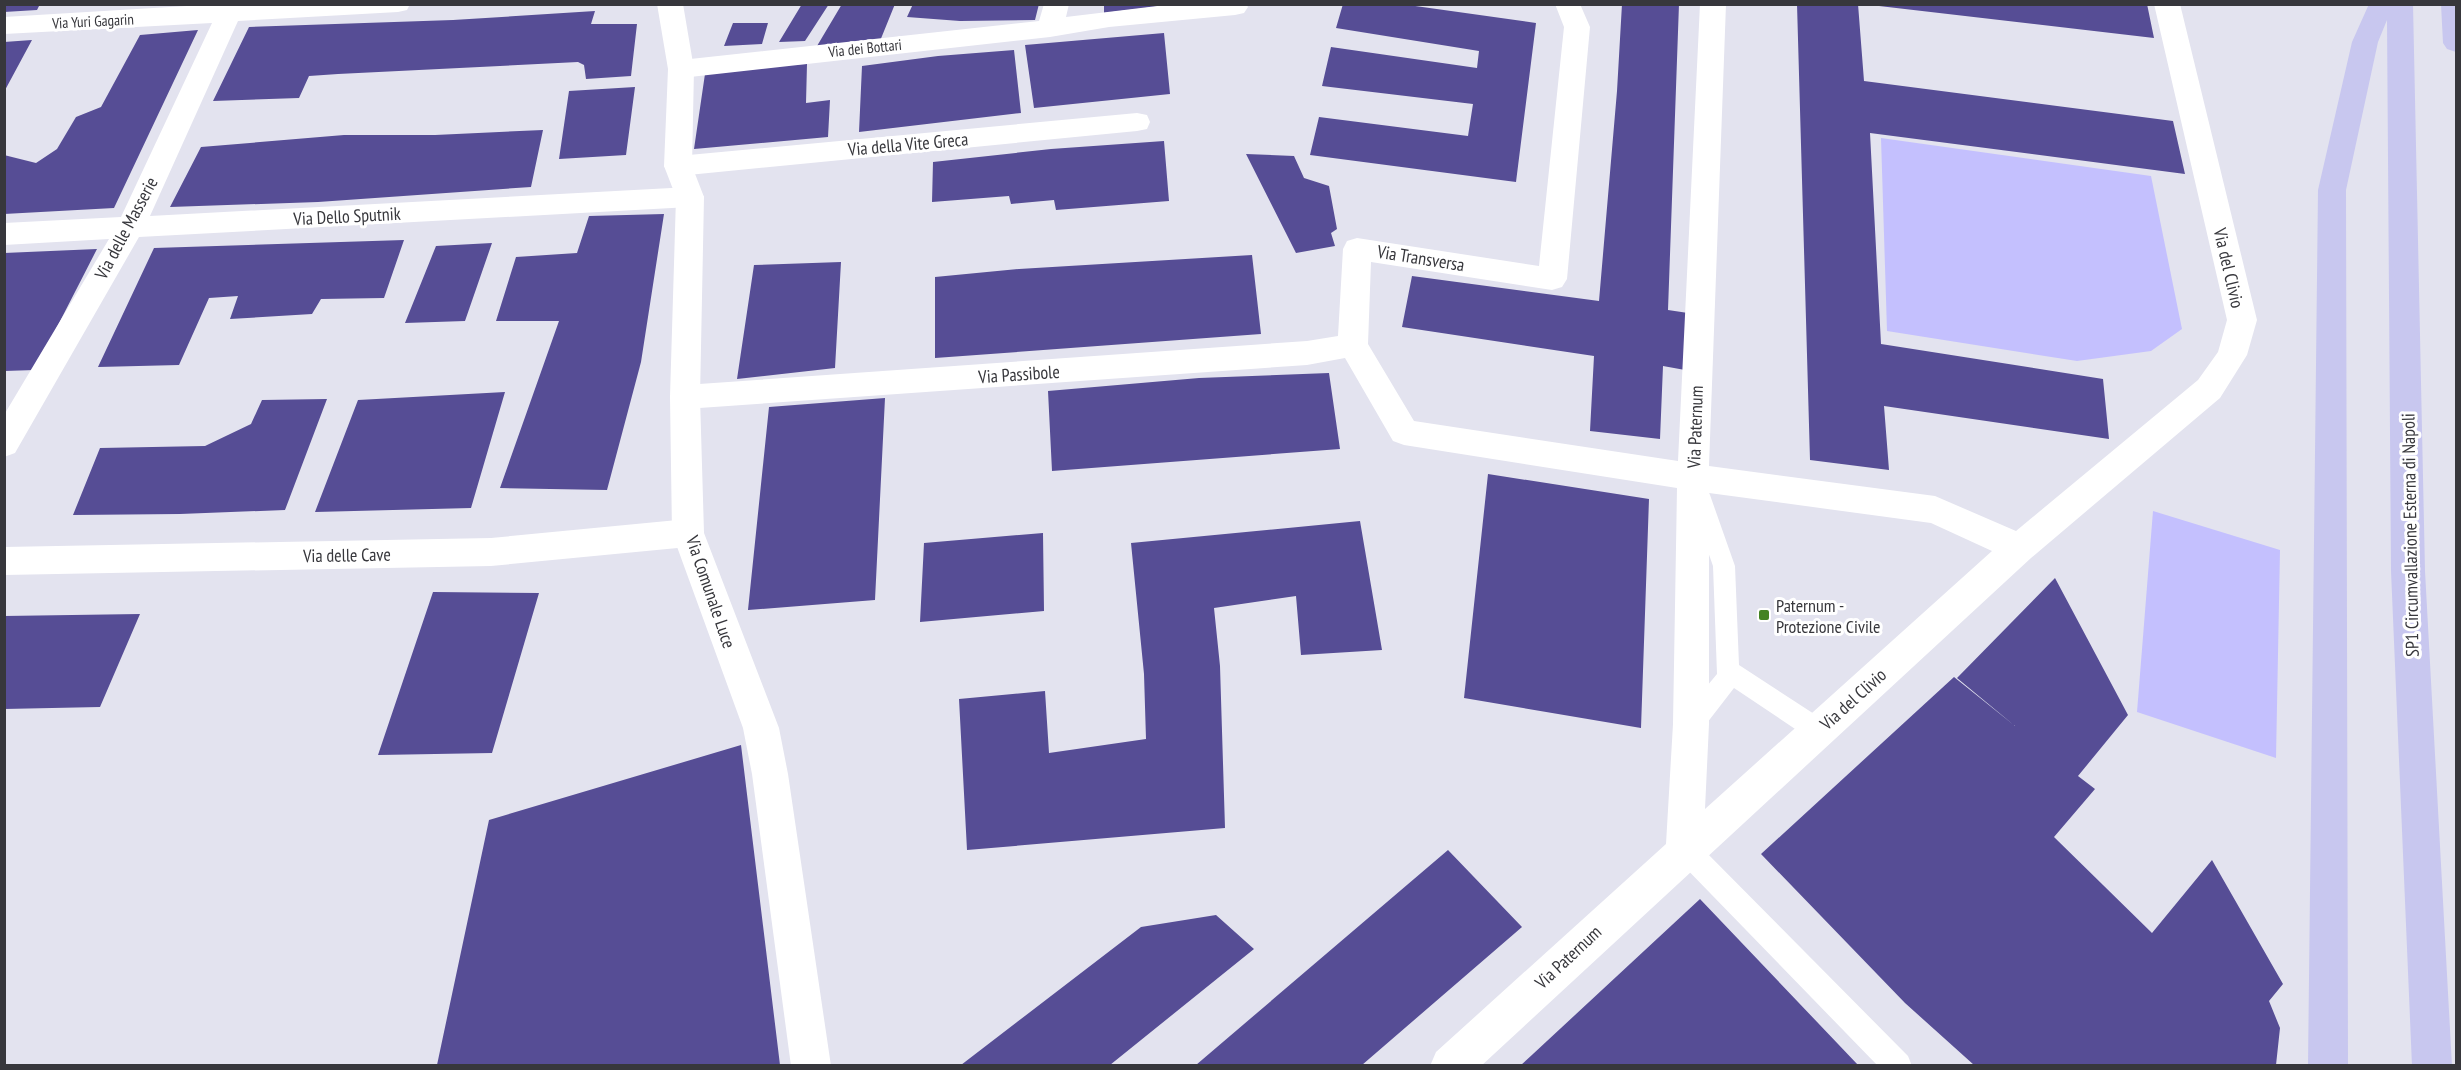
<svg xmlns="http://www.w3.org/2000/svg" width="2461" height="1070" font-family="'PT Sans Narrow',sans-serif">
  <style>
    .green { fill: #c4c0fe }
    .building { fill: #564d95 }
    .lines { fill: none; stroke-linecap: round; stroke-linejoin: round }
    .lane { fill: #fff; fill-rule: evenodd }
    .street { fill: #fff; fill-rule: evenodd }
    .secondary { fill: #fff; fill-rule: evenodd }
    .highway { fill: #c8c7ef; fill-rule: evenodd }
    .poi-dot { fill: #438222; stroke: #fff; stroke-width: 2 }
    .labels { text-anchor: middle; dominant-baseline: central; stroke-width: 6; stroke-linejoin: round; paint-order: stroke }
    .far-street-label { font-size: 15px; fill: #37373c; stroke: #fff }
    .street-label { font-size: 18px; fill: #37373c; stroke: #fff }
    .poi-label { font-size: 18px; fill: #37373c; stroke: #fff; text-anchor: start }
  </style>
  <rect width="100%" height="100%" fill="#e3e3ef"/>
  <path class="green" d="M1881,138l270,38 31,153 -31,22 -74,10 -190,-30z
    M2153,511l127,39 -4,208 -139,-46z"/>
  <path class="building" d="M4,4h36l-3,6 -33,2z
    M802,4h27l-24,37 -26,1z
    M842,4h53l-15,37 -63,5z
    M913,4h126l-4,16 -75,1 -53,-4z
    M1104,4h58v2l-58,7z
    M1343,4h58l135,19 -20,159 -206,-27 9,-38 149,19 5,-32 -151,-18 9,-39 146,21 2,-17 -143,-23z
    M1622,4h57l-11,306 20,3 -3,57 -22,-4 -3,73 -70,-8 4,-75 -192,-29 10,-51 187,25 18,-210z
    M1797,4h61l6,77 309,40 12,53 -315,-41 11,211 222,35 6,60 -225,-33 5,64 -79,-10z
    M1879,4h268l7,34 -275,-32z
    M595,11l-4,13h46l-6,52 -45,3 -2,-14 -6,-3 -240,12 -29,2 -10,22 -86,3 36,-74 204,-7z
    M733,23h35l-6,21 -38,2z
    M198,30l-84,178 -110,6v-59l32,8 21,-14 19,-32 25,-10 39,-72z
    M1164,33l6,61 -136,14 -9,-63z
    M32,40l-28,52v-50z
    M1014,50l7,63 -162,19 3,-66 76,-10z
    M807,64l-1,39 24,-3 -2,37 -134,12 12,-82z
    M635,87l-9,68 -67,4 10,-68z
    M543,130l-12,57 -213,15 -148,5 31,-60 143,-12h91z
    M1164,141l5,60 -113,9 -2,-10 -43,4 -2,-8 -77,6 1,-40 118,-13z
    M1246,154l48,2 10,22 25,8 8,43 -6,4 4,13 -39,7z
    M664,214l-23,148 -34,128 -107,-2 59,-167h-63l20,-64 61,-4 12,-37z
    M404,240l-20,58 -63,1 -9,15 -82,5 8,-23 -29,2 -30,67 -81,2 56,-119z
    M492,243l-27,78 -60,2 31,-77z
    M97,249l-62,121 -31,1v-118z
    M1252,255l9,79 -326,24v-81l84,-8z
    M841,262l-6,106 -98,11 17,-114z
    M1329,373l11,76 -288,22 -4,-80 151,-13z
    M505,392l-34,116 -156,4 43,-112z
    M885,398l-10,202 -127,10 21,-203z
    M327,399l-42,111 -105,4 -107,1 27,-67 105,-2 46,-22 11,-24z
    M1488,474l161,25 -8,229 -177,-30z
    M1360,521l22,129 -81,5 -5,-59 -82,12 6,58 5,162 -258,22 -8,-151 86,-8 4,62 97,-14 -2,-65 -13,-131z
    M1043,533l1,78 -124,11 4,-79z
    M2055,578l73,137 -50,61 17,13 -41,48 98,96 60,-73 71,124 -14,17 11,27 -4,37h-302l-69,-62 -144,-149 193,-177 61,49 -58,-48z
    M433,592l106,1 -47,160 -114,2z
    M140,614l-40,93 -96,2v-93z
    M741,745l39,320h-343l52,-245z
    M1448,850l74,77 -160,138h-166z
    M1700,899l158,166h-337l12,-11z
    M1216,915l38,34 -144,116h-149l180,-138z"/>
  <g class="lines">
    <path class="lane" d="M1699,486l8,2 3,7 25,71 4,99 89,58 3,8 -3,8 -9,3 -9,-3 -76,-51 -34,44 -9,3 -9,-3 -3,-8 3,-8 35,-42 -4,-108 -25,-71 3,-7z
      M1685,836l9,4 214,216 4,10h-34l-202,-208 -4,-9 4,-9z"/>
    <path class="street" d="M220,4h190l-3,6 -9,2 -160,9 -88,195 540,-29 10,3 4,7 -4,7 -10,3 -551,30 -124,216 -11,4v-42l105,-176 -105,6v-22l117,-6 91,-194 -208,11v-17z
      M1044,4h25l-3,13 108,-13h72l2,3 -4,6 -9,2 -126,12 -59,10 -369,41 -9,-3 -4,-6 4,-6 9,-3 358,-39z
      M1555,4h25l10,23 -23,252 -5,8 -10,3 -181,-28 -3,82 46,77 264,40 22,-457h26l-17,462 226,30 81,35 182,-151 20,-28 9,-32 -73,-316h26l77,316 -10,35 -27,43 -189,160 -550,508h-51l6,-14 230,-208 7,-120 4,-236 -273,-43 -11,-4 -48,-83 -38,7 -622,44 -11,-3 -4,-9 4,-9 11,-3 622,-44 31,-5 5,-87 4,-8 10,-3 182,28 25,-239zM1709,493l222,30 61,28 -287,258 4,-85z
      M1137,113l10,2 3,7 -3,7 -10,2 -459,45 -10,-3 -4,-7 4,-7 10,-3z
      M688,519l12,4 4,10 -4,10 -12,4 -197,19 -487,9v-28l487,-9z"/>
    <path class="secondary" d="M657,4h26l11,65 -2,97 12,31 -4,200 4,136 75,195 9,46 43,292h-40l-39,-292 -9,-46 -71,-195 -2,-136 6,-200 -12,-31 4,-97z"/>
    <path class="highway" d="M2369,4h44l12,567 27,495h-40l-21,-495 -4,-551 -9,22 -32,148 2,876h-40l10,-876 34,-148z
      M2441,4h15v48l-9,-3 -4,-6z"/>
  </g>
  <rect class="poi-dot" x="1758" y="609" width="12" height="12" rx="3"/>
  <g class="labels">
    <g class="far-street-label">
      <text transform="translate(93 21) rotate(-3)">Via Yuri Gagarin</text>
      <text transform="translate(865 48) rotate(-6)">Via dei Bottari</text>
    </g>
    <g class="street-label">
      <text transform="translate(908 144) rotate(-5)">Via della Vite Greca</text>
      <text transform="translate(347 216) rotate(-3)">Via Dello Sputnik</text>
      <text transform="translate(126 228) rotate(-62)">Via delle Masserie</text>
      <text transform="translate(1421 258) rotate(9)">Via Transversa</text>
      <text transform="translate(2229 268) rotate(77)">Via del Clivio</text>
      <text transform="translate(1019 374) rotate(-4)">Via Passibole</text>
      <text transform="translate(1695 427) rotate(-88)">Via Paternum</text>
      <text transform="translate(2410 535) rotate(-91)">SP1 Circumvallazione Esterna di Napoli</text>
      <text transform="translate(347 555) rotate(-1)">Via delle Cave</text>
      <text transform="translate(711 592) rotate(71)">Via Comunale Luce</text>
      <text transform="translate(1853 699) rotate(-42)">Via del Clivio</text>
      <text transform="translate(1568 957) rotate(-43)">Via Paternum</text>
    </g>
    <g class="poi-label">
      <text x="1776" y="605">Paternum -<tspan x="1776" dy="21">Protezione Civile</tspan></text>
    </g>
  </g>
  <rect width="2461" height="1070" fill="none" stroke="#37373c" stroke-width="12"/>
</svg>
